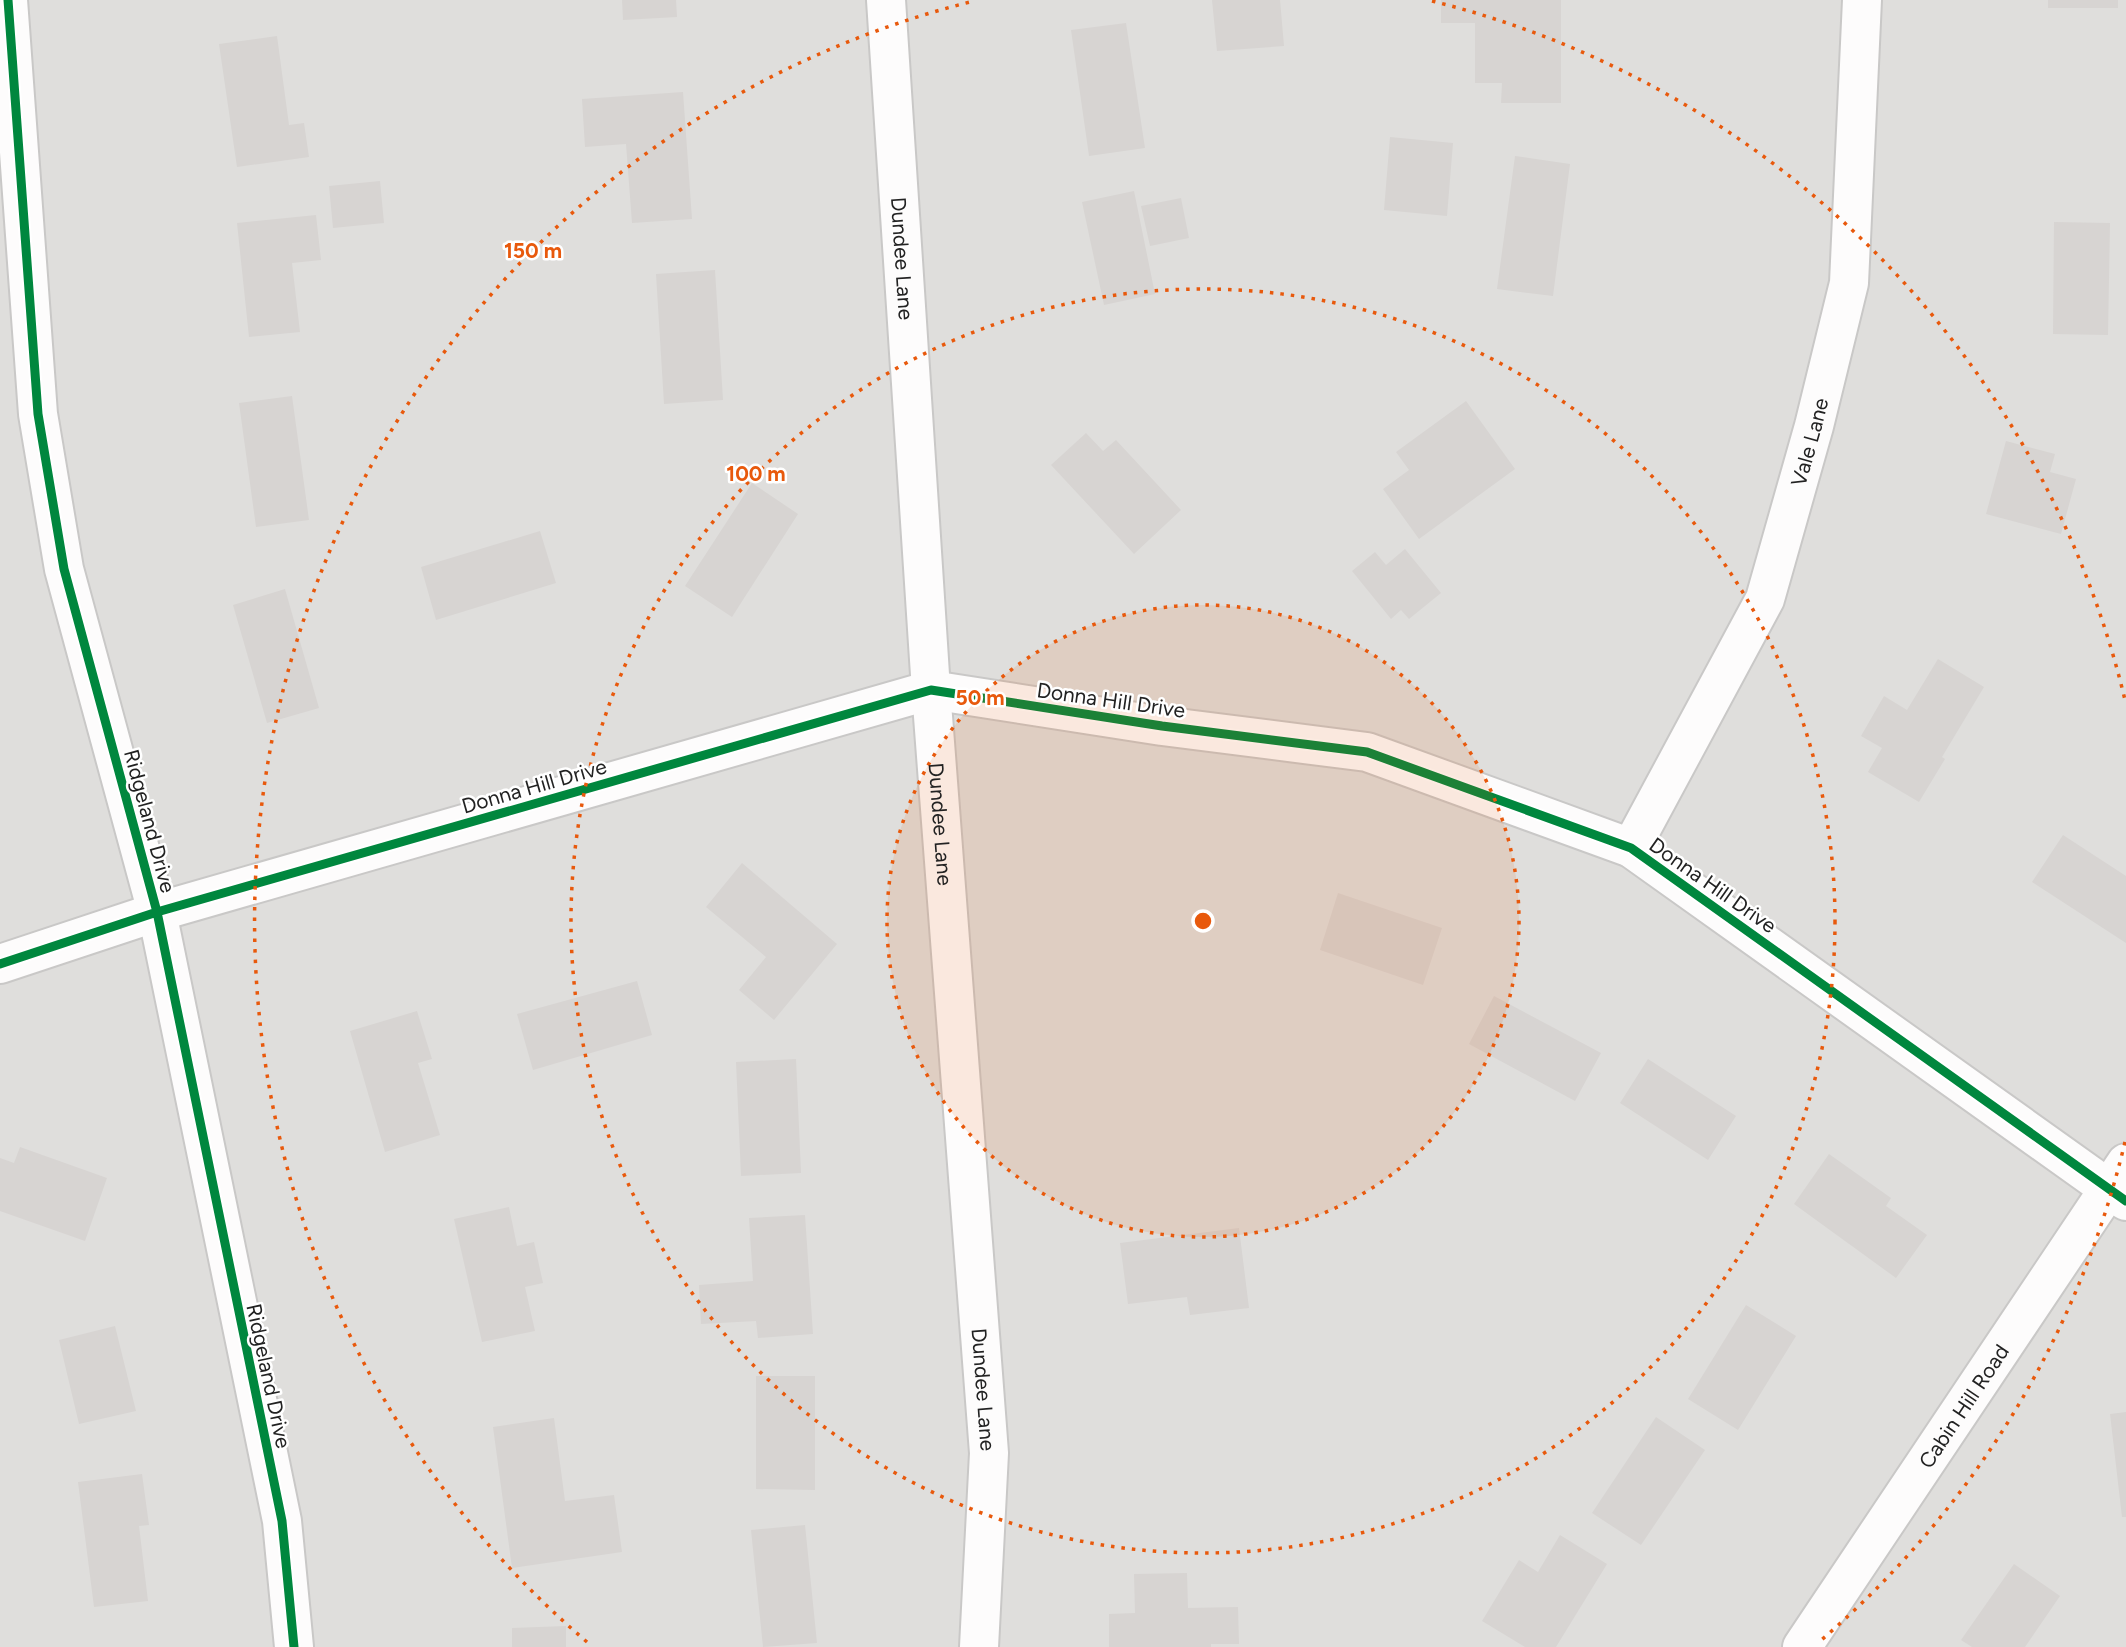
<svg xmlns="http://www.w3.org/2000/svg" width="2126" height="1647" font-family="Figtree,sans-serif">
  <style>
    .residential { fill: #dfdedc }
    .building { fill: #d7d4d2 }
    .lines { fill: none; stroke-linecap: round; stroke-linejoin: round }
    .minor-casing { stroke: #c9c8c7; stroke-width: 42 }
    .minor { stroke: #fdfcfc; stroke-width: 38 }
    .cycleway-casing { stroke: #fff; stroke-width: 13 }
    .cycleway { stroke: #00873e; stroke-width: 9 }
    .ring { fill: none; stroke: #e8590c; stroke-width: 3.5; stroke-dasharray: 3.5 7 }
    .labels { text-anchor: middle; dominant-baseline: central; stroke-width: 5; stroke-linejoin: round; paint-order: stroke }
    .street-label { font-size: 21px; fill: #222; stroke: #fff }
    .centre { fill: #e8590c; stroke: #fff; stroke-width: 3.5 }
    .ring-label { font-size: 21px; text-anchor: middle; font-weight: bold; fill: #e8590c; stroke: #fff; stroke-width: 5; stroke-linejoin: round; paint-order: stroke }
  </style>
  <rect width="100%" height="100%" fill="#f0eeeb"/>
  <path class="residential" d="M0,0h2126v1647h-2126z"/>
  <path class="building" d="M622,0h54l1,17 -54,3z
    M1212,0h68l4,46 -67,5z
    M1441,0h120v103h-60l1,-20h-27v-60h-34z
    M2048,0h70v8h-70z
    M1126,23l19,125 -56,8 -18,-126z
    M277,36l12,89 15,-2 5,34 -72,10 -18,-123z
    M683,92l9,127 -60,4 -6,-79 -41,3 -3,-48z
    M1390,137l63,6 -6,73 -63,-6z
    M1515,156l55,8 -17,132 -56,-7z
    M380,181l4,42 -51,5 -4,-42z
    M1134,191l21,103 -51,11 -22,-103z
    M1181,198l8,40 -39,8 -9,-40z
    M316,215l5,45 -29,3 8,69 -51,5 -12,-114z
    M2054,222l56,1 -2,112 -55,-1z
    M715,270l8,130 -59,4 -8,-130z
    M292,396l17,124 -53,7 -17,-124z
    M1466,401l49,68 -96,70 -36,-50 26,-19 -13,-18z
    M1086,433l17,18 13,-11 65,70 -47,44 -83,-89z
    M2006,441l49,13 -5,18 26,7 -15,55 -75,-20z
    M752,483l46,31 -66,103 -47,-31z
    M540,531l16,52 -120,37 -15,-53z
    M1405,549l36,44 -32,26 -8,-9 -10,9 -39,-48 23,-19 11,13z
    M285,589l34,119 -52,15 -34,-118z
    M1938,659l46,28 -42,70 3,2 -26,43 -51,-30 14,-24 -21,-12 23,-40 23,14z
    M2063,835l63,41v67l-94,-61z
    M742,863l95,81 -63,76 -35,-30 27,-33 -60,-50z
    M1338,893l104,35 -19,57 -103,-35z
    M637,981l15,54 -119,35 -16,-56z
    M1494,996l107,57 -26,48 -106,-57z
    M417,1011l15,48 -14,4 22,72 -55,17 -35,-121z
    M796,1059l5,114 -60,3 -5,-114z
    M1648,1059l88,57 -28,44 -88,-57z
    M20,1147l87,31 -22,63 -85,-30v-53l14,5z
    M1829,1154l62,44 -5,8 41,29 -31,43 -102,-74z
    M509,1207l8,39 17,-4 9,41 -18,4 10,44 -53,11 -28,-123z
    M805,1215l8,119 -55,4 -2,-17 -55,3 -2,-39 54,-4 -4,-63z
    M1239,1228l10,80 -59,7 -3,-18 -59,7 -8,-61z
    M1746,1305l50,31 -58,94 -50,-31z
    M115,1326l21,85 -57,13 -20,-84z
    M756,1376h59v114l-59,-1z
    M2126,1412v105h-4l-12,-103z
    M1656,1417l49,33 -64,95 -49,-32z
    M554,1418l11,83 49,-6 8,57 -110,16 -19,-141z
    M142,1474l7,51 -10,1 9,75 -54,6 -16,-125z
    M805,1525l12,118 -54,4 -12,-117z
    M1560,1535l47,29 -51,83h-31l-43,-26 37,-61 19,12z
    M2014,1564l46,32 -35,51h-53l-11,-7z
    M1187,1573l1,35 50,-1 1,37h-28v3h-102v-33l26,-1 -1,-39z
    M566,1626v21h-54v-19z"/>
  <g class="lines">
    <g class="minor-casing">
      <g id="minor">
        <path d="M8,0l30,414 26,155 93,343 125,609 12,126"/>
        <path id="s1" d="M886,0l45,690 58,763 -10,194"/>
        <path id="s2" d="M1631,848l134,-249 49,-173 35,-143 13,-283"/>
        <path d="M0,964l157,-52 774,-222 231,36 205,26 264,96 495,353"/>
        <path id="s3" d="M1802,1647l324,-484"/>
      </g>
    </g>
    <use href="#minor" class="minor"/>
    <g class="cycleway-casing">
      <path id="cycleway" d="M8,0l30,414 26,155 93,343 125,609 12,126
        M0,964l157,-52 774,-222 231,36 205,26 264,96 495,353"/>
    </g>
    <use href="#cycleway" class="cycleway"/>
  </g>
  <circle cx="1203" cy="921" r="316" fill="#e8590c" fill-opacity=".12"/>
  <g class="ring">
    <circle cx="1203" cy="921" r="316"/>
    <circle cx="1203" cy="921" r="632"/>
    <path d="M2125 1142A948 948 0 0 1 1819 1642M587 1642A948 948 0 0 1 974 1M1432 1A948 948 0 0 1 2125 700"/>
  </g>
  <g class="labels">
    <g class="street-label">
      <text stroke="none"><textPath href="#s1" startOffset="259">Dundee Lane</textPath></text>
      <text stroke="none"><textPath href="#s2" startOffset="446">Vale Lane</textPath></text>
      <text transform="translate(1111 700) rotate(8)">Donna Hill Drive</text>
      <text transform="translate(534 786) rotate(-16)">Donna Hill Drive</text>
      <text transform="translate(150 821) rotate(75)">Ridgeland Drive</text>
      <text stroke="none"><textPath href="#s1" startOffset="826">Dundee Lane</textPath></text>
      <text transform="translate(1713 885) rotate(35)">Donna Hill Drive</text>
      <text transform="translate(269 1376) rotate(78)">Ridgeland Drive</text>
      <text stroke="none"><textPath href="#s1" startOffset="1393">Dundee Lane</textPath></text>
      <text stroke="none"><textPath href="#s3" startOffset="290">Cabin Hill Road</textPath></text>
    </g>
  </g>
  <circle cx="1203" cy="921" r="10" class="centre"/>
  <g class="ring-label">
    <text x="533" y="258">150 m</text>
    <text x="756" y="481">100 m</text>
    <text x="980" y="705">50 m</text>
  </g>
</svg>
